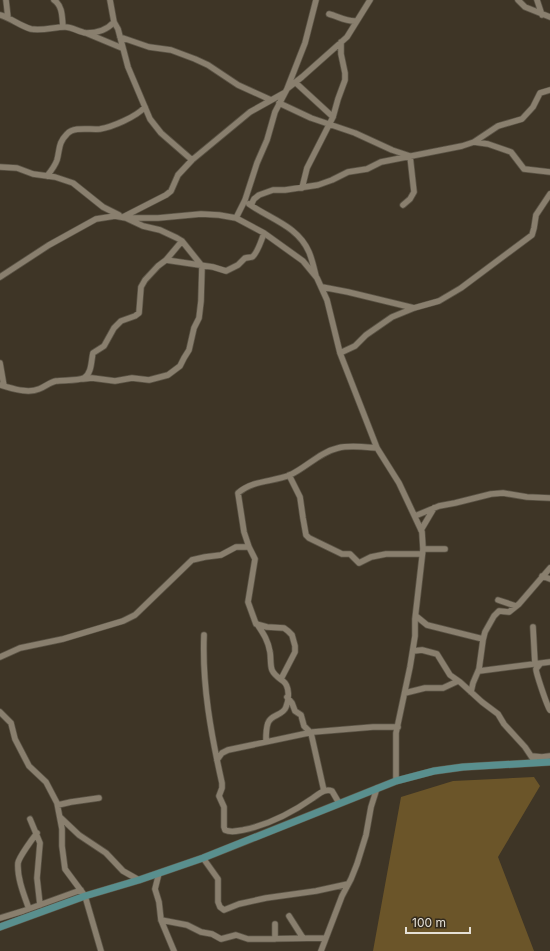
<svg xmlns="http://www.w3.org/2000/svg" width="550" height="951" font-family="Inter,sans-serif">
  <style>
    .green { fill: #6b5529 }
    .lines { fill: none; stroke-linecap: round; stroke-linejoin: round }
    .minor-casing { stroke: #5b5446; stroke-width: 7 }
    .major-casing { stroke: #5b5446; stroke-width: 8 }
    .minor { stroke: #897f6e; stroke-width: 5.5 }
    .major { stroke: #598f8e; stroke-width: 7 }
  </style>
  <rect width="100%" height="100%" fill="#3e3526"/>
  <path class="green" d="M534,777l6,9 -42,71 36,94h-161l28,-154 52,-16z"/>
  <g class="lines">
    <g class="minor-casing">
      <path id="minor" d="M6,0l2,18
        M54,0c9,6 8,18 9,27
        M110,0l4,22 4,7 10,38 22,52 11,14 31,27
        M518,0l7,7 25,10
        M537,0l5,15
        M329,14c8,2 18,8 27,7
        M0,15c11,3 20,11 31,14 12,2 23,-2 34,-2 7,0 14,5 21,6 11,0 21,-3 28,-11
        M86,33l36,15
        M120,37l29,10 22,3 24,9 13,6 30,20 33,15
        M296,83l37,34
        M288,88l14,-11 45,-40 23,-37
        M279,103l32,15 44,15 37,17 18,6 4,36 -4,7 -7,6
        M474,142l14,2 23,8 13,17 26,3
        M0,167l17,1 16,6 22,3 18,6 30,24 16,8
        M47,176c4,-5 8,-10 10,-16 3,-11 1,-17 10,-26 7,-8 23,-4 33,-5 12,-2 36,-12 45,-22
        M302,188l5,-20 26,-51 5,-18 7,-19v-7l-4,-19v-12
        M249,204c21,15 49,22 60,48 3,7 5,16 7,24
        M251,205l3,-6 5,-4 14,-5h12l33,-5 14,-5 16,-8 19,-3 14,-7 81,-16 12,-4 24,-16 24,-7 11,-12 7,-14 10,-3
        M123,217l43,-22 5,-4 7,-16 14,-15 58,-48 34,-19
        M236,218l9,-18 12,-37 10,-23 8,-28 12,-23 18,-46 11,-43
        M166,260l47,7 13,4 12,-6 7,-7c1,0 6,-1 7,-1 5,-3 10,-18 12,-24
        M0,277l49,-32 47,-26 19,-3 11,2h32l43,-4 18,1 17,3 28,15 39,28 14,17 10,22 13,53 37,95 22,35 23,49 1,17 -8,70v17l-5,31 -14,66v48
        M322,287l26,5 66,16
        M340,353l15,-7 11,-11 26,-18 22,-9 25,-7 22,-13 71,-53 2,-7 2,-13 14,-21
        M0,363l4,23
        M83,379l9,-1 23,3 17,-3 17,2 19,-5 12,-9 4,-8 5,-8 5,-22 5,-10 2,-17 1,-35 -20,-25 -5,-3 -17,-8 -17,-4 -17,-8
        M0,385c12,3 27,9 39,4 6,-2 11,-7 17,-8 7,-1 22,0 28,-3 8,-5 7,-17 9,-25l11,-7 10,-18 7,-7 14,-5 4,-3 2,-26 4,-7 13,-14 8,-6 16,-19
        M289,475l11,22 3,21 3,17 3,3 33,16h8l9,9 12,-6 15,-3h36
        M415,516l24,-10 16,-3 36,-9 12,-1 24,4 23,1
        M421,530l13,-22
        M423,549h22
        M542,576l8,3
        M498,600l18,6
        M416,616l11,9 56,14
        M257,624c6,9 11,16 13,28 1,5 0,13 2,18 2,5 7,8 11,11 7,5 6,19 3,26 -3,9 -15,7 -18,16 -2,5 -2,12 -2,18
        M533,627l2,37
        M204,635c-2,50 7,99 18,148v5l-3,8 5,11v20l1,3c6,3 12,1 18,0 25,-5 50,-18 70,-32 6,-4 12,-10 19,-7l7,12
        M413,651l9,-1 15,4 13,21 10,7 22,20 16,12 6,10 21,23 10,15
        M0,657l20,-9 43,-9 60,-18 12,-6 57,-55 13,-3 16,-2 15,-8h13
        M540,664l-4,5c0,4 11,37 14,41
        M479,671l71,-9
        M281,679l14,-27v-6l-3,-11 -4,-4 -4,-3 -17,-1 -11,-3 -8,-22 7,-43 -6,-12 -5,-15 -6,-39c15,-13 35,-11 52,-18 17,-8 30,-23 48,-27 12,-3 26,-1 39,0
        M471,692l2,-9 6,-14 4,-29 2,-8 9,-16 5,-5 10,1 10,-8 31,-36
        M405,693l20,-5h18l15,-7
        M287,697l5,6 3,8 6,4 3,11 7,7 13,58
        M0,712l11,11 4,16 14,27 17,16 11,21 5,26v17l3,23 20,27 16,55
        M531,756l11,1 8,-1
        M217,760l5,-7 6,-3 85,-18 60,-5h25
        M58,805l13,-3 28,-4
        M60,817l19,18 27,18 17,18 16,9
        M30,819l10,24 -3,35 3,27
        M203,858l15,21v23l2,5 4,3 15,-6 27,-6 50,-7 32,-7
        M159,873l-4,16 4,13 2,18 13,31
        M29,909c-5,-14 -12,-31 -11,-46 1,-6 15,-25 19,-30
        M289,916l14,22
        M0,918l23,-7 58,-21
        M161,920l26,5 14,7 11,2 9,5 15,-4 12,4h10l67,-1
        M275,924v15
        M321,951l21,-55 9,-17 6,-15 9,-29 5,-28 6,-19"/>
    </g>
    <g class="major-casing">
      <path id="major" d="M0,927l85,-31 54,-16 64,-22 193,-77 38,-10 29,-4 87,-5"/>
    </g>
    <use href="#minor" class="minor"/>
    <use href="#major" class="major"/>
  </g>
  <path d="M406 927v6h64v-6" fill="none" stroke="#e5e0d6" stroke-width="2"/>
  <text x="412" y="927" font-size="12" fill="#e5e0d6" stroke="#342b1d" stroke-width="3" paint-order="stroke">100 m</text>
</svg>
